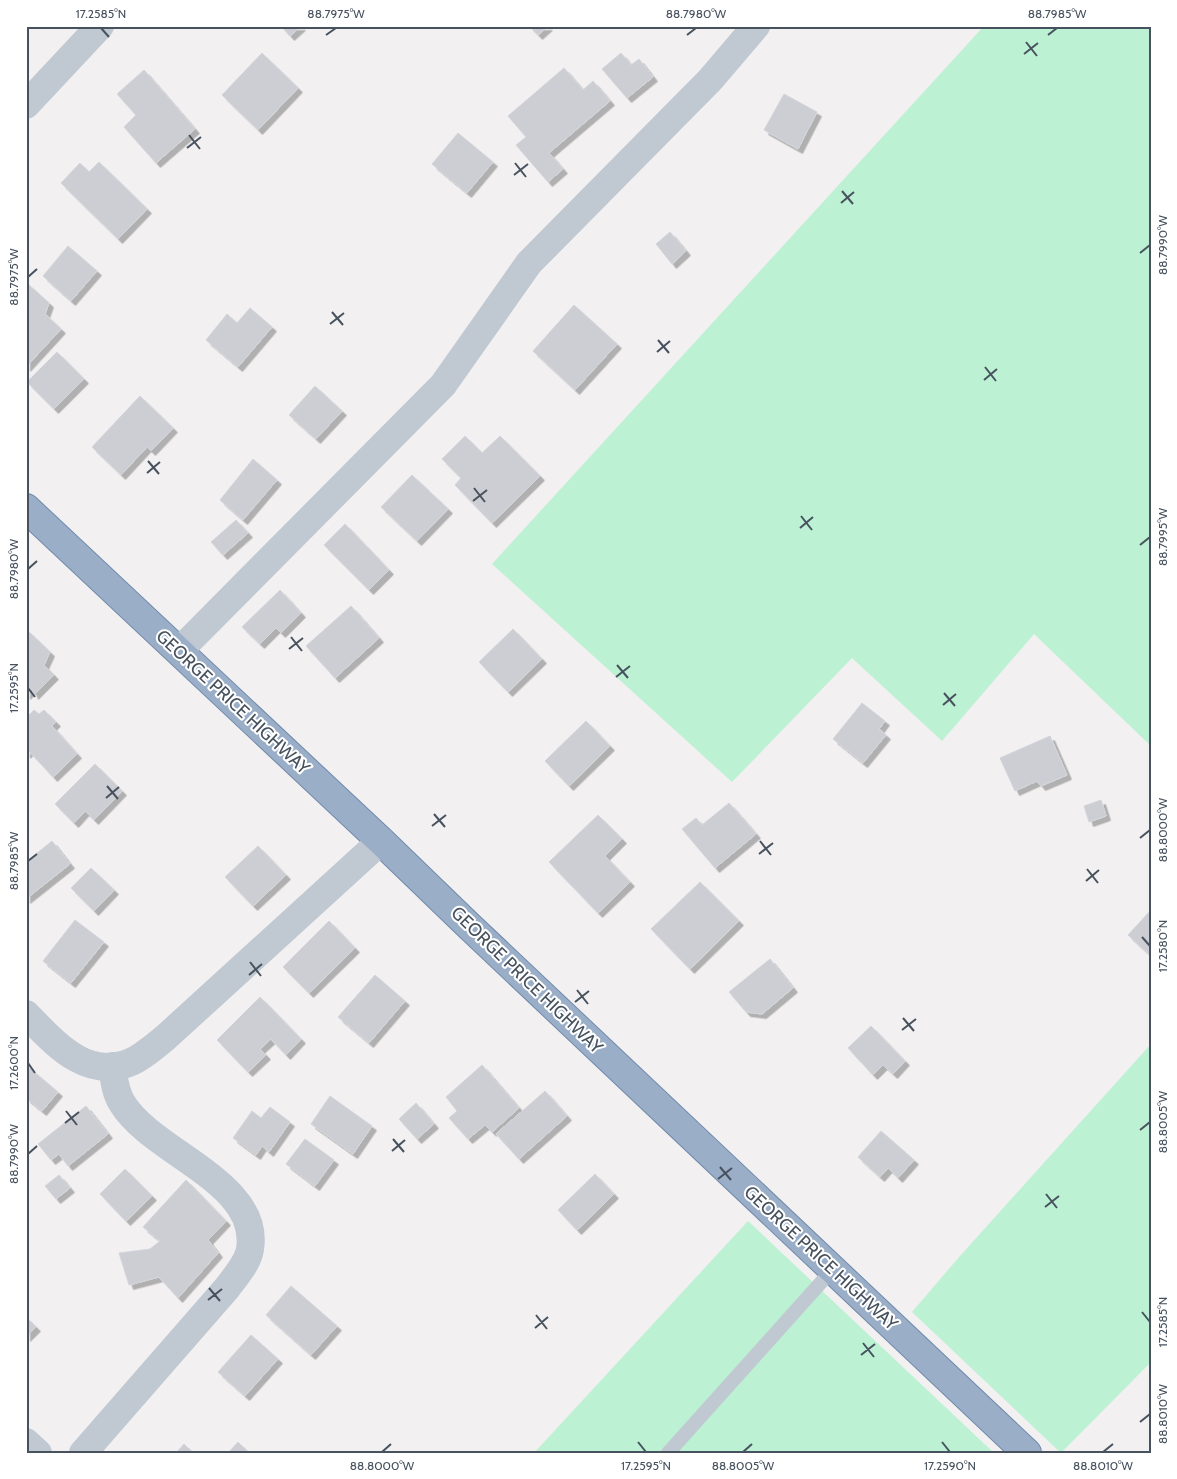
<svg xmlns="http://www.w3.org/2000/svg" width="1177" height="1479" font-family="Cabin,sans-serif">
  <style>
    .green { fill: #bcf1d3 }
    .building { fill: #ccced4; stroke: #d3d5db; filter: url(#shadow) }
    .lines { fill: none; stroke-linecap: round; stroke-linejoin: round }
    .trunk-casing { stroke: #708aac; stroke-width: 30 }
    .service { stroke: #c0c9d2; stroke-width: 14 }
    .minor { stroke: #c0c9d2; stroke-width: 28 }
    .trunk { stroke: #9aaec8; stroke-width: 28 }
    .ticks { fill: none; stroke: #47525e; stroke-width: 2 }
    .labels { text-anchor: middle; dominant-baseline: central; stroke-width: 4; stroke-linejoin: round; paint-order: stroke }
    .street-label { font-size: 18px; fill: #47525e; stroke: #fff }
    .neatline { fill: none; stroke: #47525e; stroke-width: 2 }
    .ticks-label { font-size: 12px; text-anchor: middle; fill: #47525e }
  </style>
  <defs>
    <filter id="shadow"><feDropShadow dx="4.5" dy="4.5" stdDeviation="0" flood-color="#0004"/></filter>
  </defs>
  <rect width="100%" height="100%" fill="#f2f0f0"/>
  <path class="green" d="M984,26h167v720l-117,-112 -92,107 -90,-83 -120,124 -240,-218z
    M1151,1044v318l-90,91 -149,-141 48,-56z
    M748,1221l246,232h-460z"/>
  <path class="building" d="M281,26h20l-11,10z
    M529,26h19l-10,9z
    M262,53l36,35 -40,42 -36,-35z
    M621,53l10,12 8,-6 14,18 -26,21 -25,-29z
    M564,68l19,22 10,-9 17,20 -61,52 14,16 -15,13 -32,-37 10,-8 -18,-21z
    M144,70l51,59 -39,34 -32,-36 12,-12 -19,-21z
    M784,94l33,18 -19,37 -34,-19z
    M458,133l35,29 -26,31 -35,-29z
    M99,162l48,47 -29,30 -57,-56 19,-20 9,9z
    M670,232l16,19 -14,13 -16,-20z
    M68,246l29,25 -26,30 -28,-25z
    M28,284l21,19 -4,11 16,15 -35,38v-81z
    M574,305l43,39 -42,46 -42,-39z
    M250,308l22,19 -34,40 -32,-27 21,-26 10,9z
    M57,352l27,27 -30,30 -27,-27z
    M315,386l27,25 -26,28 -27,-24z
    M140,396l33,32 -22,23 -4,-4 -26,28 -29,-28z
    M465,436l17,17 18,-17 40,40 -48,47 -37,-38 6,-7 -19,-19z
    M253,459l24,21 -34,40 -23,-20z
    M412,475l36,34 -31,32 -36,-34z
    M236,520l12,13 -25,22 -12,-13z
    M345,524l44,46 -20,20 -45,-45z
    M280,590l21,23 -20,20 -5,-5 -16,16 -18,-17z
    M351,606l28,32 -44,40 -29,-32z
    M26,629l24,23 -6,13 10,10 -20,20 -2,-6 -6,6z
    M513,629l29,30 -34,33 -29,-30z
    M862,703l23,18 -6,8 7,6 -23,28 -30,-24z
    M34,710l5,4 5,-4 12,12 -4,4 25,28 -24,23 -24,-26 -3,3v-36z
    M586,721l24,25 -41,40 -24,-25z
    M1050,736l17,39 -26,11 -4,-5 -22,10 -15,-33z
    M95,764l27,27 -28,29 -9,-9 -11,12 -19,-19z
    M1101,800l5,16 -17,6 -5,-16z
    M729,803l27,31 -41,34 -33,-39 14,-11 6,7z
    M598,815l24,24 -17,17 25,26 -32,31 -49,-51z
    M52,841l18,23 -44,35v-37z
    M258,846l28,29 -33,31 -28,-29z
    M91,868l23,22 -20,21 -23,-23z
    M700,882l39,39 -49,48 -39,-40z
    M1151,910v46l-23,-21z
    M75,920l29,22 -33,41 -28,-22z
    M329,921l26,27 -46,45 -26,-26z
    M770,959l23,29 -31,26 -16,-2 -17,-20z
    M375,975l30,26 -36,42 -31,-26z
    M260,997l41,42 -15,16 -15,-16 -11,10 6,6 -18,17 -31,-32z
    M871,1026l34,35 -12,13 -10,-9 -10,10 -25,-27z
    M26,1065l32,27 -16,19 -16,-13z
    M482,1065l37,43 -27,24 -7,-7 -17,14 -19,-21 8,-7 -11,-14z
    M545,1091l22,25 -48,43 -23,-25z
    M330,1096l42,30 -19,28 -42,-30z
    M416,1103l18,21 -17,15 -18,-20z
    M86,1106l22,28 -40,32 -9,-12 -8,6 -13,-16z
    M270,1107l20,15 -21,30 -7,-6 -6,9 -23,-17 19,-27 9,7z
    M881,1131l33,29 -16,18 -10,-10 -8,9 -22,-20z
    M305,1139l29,21 -19,26 -29,-22z
    M125,1169l27,27 -26,25 -26,-27z
    M595,1174l19,20 -37,36 -19,-20z
    M59,1175l11,13 -14,11 -11,-13z
    M186,1180l40,41 -18,19 10,13 -40,45 -19,-21 -30,8 -10,-32 31,-4 10,-8 -17,-14z
    M291,1286l46,40 -26,29 -45,-40z
    M26,1317l10,10 -10,10z
    M251,1335l27,24 -33,37 -27,-24z
    M238,1442l11,11h-21z
    M184,1444l9,9h-17z"/>
  <g class="lines">
    <g class="trunk-casing">
      <path id="trunk" d="M26,508l355,333 87,84 559,528"/>
    </g>
    <path class="service" d="M668,1453l165,-184"/>
    <path class="minor" d="M26,105l74,-79
      M179,651l264,-266 86,-122 181,-183 46,-54
      M26,1014c28,28 60,67 105,48 12,-5 24,-16 34,-24l216,-197
      M26,1442l12,11
      M83,1453l144,-165c8,-11 21,-25 23,-39 11,-67 -98,-96 -128,-146 -7,-11 -8,-24 -10,-37"/>
    <use href="#trunk" class="trunk"/>
  </g>
  <path class="ticks" d="M101,28l8,9M326,35l10,-7M687,35l9,-7M1048,35l9,-7M1026,42l11,14M1024,54l14,-11M189,135l11,14M187,148l14,-11M515,163l11,14M514,175l14,-11M842,191l11,13M841,203l13,-11M1140,253l10,-8M28,277l9,-8M332,312l11,13M330,324l14,-11M658,340l11,13M657,352l13,-11M985,367l11,14M984,380l13,-11M148,461l11,13M147,473l13,-11M474,488l11,14M473,501l14,-11M801,516l11,14M800,528l13,-11M1140,545l10,-8M28,569l9,-8M291,637l11,14M289,649l14,-11M617,665l11,13M616,677l14,-11M28,688l7,9M944,693l11,13M943,705l13,-11M107,786l11,13M106,798l13,-11M434,814l11,13M432,826l14,-11M1140,838l10,-8M760,841l11,14M759,854l14,-11M28,861l9,-7M1087,869l11,14M1086,881l13,-11M1142,937l8,9M250,962l11,14M249,975l13,-11M577,990l11,14M575,1002l14,-11M903,1018l11,13M902,1030l14,-11M28,1063l7,10M66,1111l11,14M65,1123l14,-11M1140,1130l10,-8M393,1139l11,13M392,1151l13,-11M28,1154l9,-8M720,1167l11,13M718,1179l14,-11M1046,1194l11,14M1045,1207l14,-11M209,1288l11,13M208,1300l14,-11M1142,1312l8,10M536,1315l11,14M535,1328l13,-11M863,1343l11,14M861,1355l14,-11M1140,1422l10,-8M638,1442l8,10M942,1442l8,10M382,1452l9,-8M743,1452l9,-8M1103,1452l10,-8"/>
  <g class="labels">
    <g class="street-label">
      <text transform="translate(233 702) rotate(43)">GEORGE PRICE HIGHWAY</text>
      <text transform="translate(527 980) rotate(44)">GEORGE PRICE HIGHWAY</text>
      <text transform="translate(821 1258) rotate(43)">GEORGE PRICE HIGHWAY</text>
    </g>
  </g>
  <rect width="1177" height="1479" fill="none" stroke="#ffffff" stroke-width="55"/>
  <rect x="28" y="28" width="1122" height="1424" class="neatline"/>
  <g class="ticks-label">
    <text x="101" y="18">17.2585°N</text>
    <text x="336" y="18">88.7975°W</text>
    <text x="696" y="18">88.7980°W</text>
    <text x="1057" y="18">88.7985°W</text>
    <text transform="translate(1163 245) rotate(-90)" y="4">88.7990°W</text>
    <text transform="translate(14 277) rotate(-90)" y="4">88.7975°W</text>
    <text transform="translate(1163 537) rotate(-90)" y="4">88.7995°W</text>
    <text transform="translate(14 569) rotate(-90)" y="4">88.7980°W</text>
    <text transform="translate(14 688) rotate(-90)" y="4">17.2595°N</text>
    <text transform="translate(1163 830) rotate(-90)" y="4">88.8000°W</text>
    <text transform="translate(14 861) rotate(-90)" y="4">88.7985°W</text>
    <text transform="translate(1163 946) rotate(-90)" y="4">17.2580°N</text>
    <text transform="translate(14 1063) rotate(-90)" y="4">17.2600°N</text>
    <text transform="translate(1163 1122) rotate(-90)" y="4">88.8005°W</text>
    <text transform="translate(14 1154) rotate(-90)" y="4">88.7990°W</text>
    <text transform="translate(1163 1322) rotate(-90)" y="4">17.2585°N</text>
    <text transform="translate(1163 1414) rotate(-90)" y="4">88.8010°W</text>
    <text x="382" y="1470">88.8000°W</text>
    <text x="646" y="1470">17.2595°N</text>
    <text x="743" y="1470">88.8005°W</text>
    <text x="950" y="1470">17.2590°N</text>
    <text x="1103" y="1470">88.8010°W</text>
  </g>
</svg>
